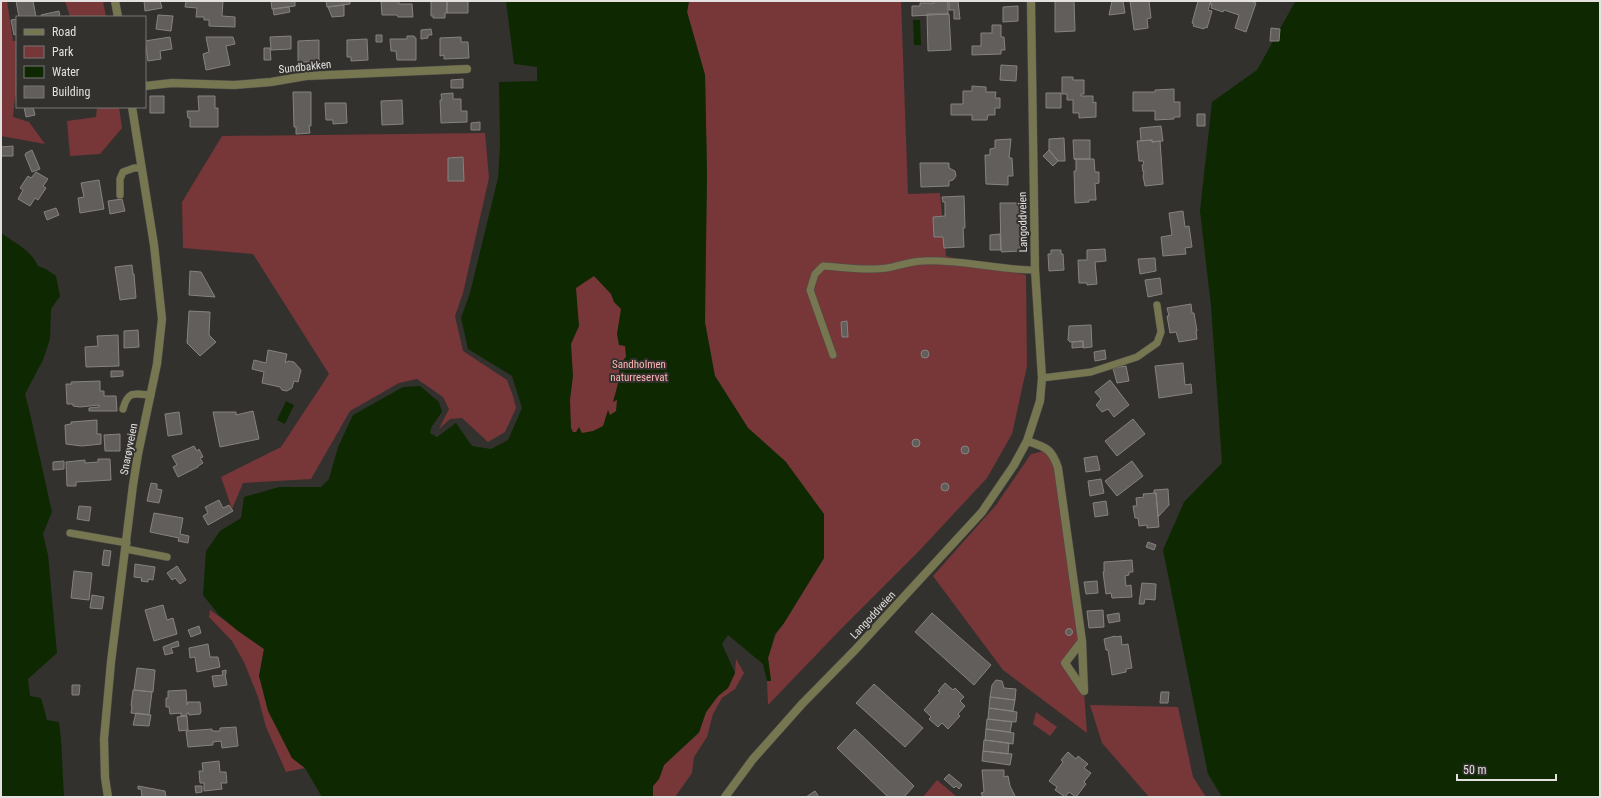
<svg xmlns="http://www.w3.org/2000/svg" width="1601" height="798" font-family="'Roboto Condensed',sans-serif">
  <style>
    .green { fill: #773638 }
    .water { fill: #0e2902; fill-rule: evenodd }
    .building { fill: #625e5c; stroke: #868280 }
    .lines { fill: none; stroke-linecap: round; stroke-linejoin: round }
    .service-casing { stroke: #4f4d4a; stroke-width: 8 }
    .minor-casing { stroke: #4f4d4a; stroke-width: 9 }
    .tertiary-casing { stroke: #4f4d4a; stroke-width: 9 }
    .service { stroke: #767651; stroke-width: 7 }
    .minor { stroke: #767651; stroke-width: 8 }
    .tertiary { stroke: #767651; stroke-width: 8 }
    .labels { text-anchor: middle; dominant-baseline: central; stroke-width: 4; stroke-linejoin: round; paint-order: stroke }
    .street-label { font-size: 11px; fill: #e2e1df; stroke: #33312e }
    .park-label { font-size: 11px; fill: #fdb1b0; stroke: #33312e }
  </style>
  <rect width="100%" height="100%" fill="#33312e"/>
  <path class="green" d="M1,1h6l6,40h4v54l-2,2 -2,20 16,5 16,22 -44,-8z
    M65,1h38l3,16h-36z
    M689,1h212l7,193 32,-1 6,63 80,19 1,91 -15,68 -25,44 -67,72 -78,78 -74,77 -1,-24h4l-3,-23 8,-24 8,-11 40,-65 -38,-96 -38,-34 -33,-52 -153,150 5,-341 138,83 2,-93 -2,-100 -18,-63z
    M97,107h22l3,21 -22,26 -30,2 -3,-35 29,-4z
    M485,133l4,45 -26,115 -8,23 8,35 44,29 6,16 3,12 -11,24 -17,10 -26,-24 -12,1 -11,10 10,-20 -6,-12 -26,-18 -18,4 -49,28 -39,68 -68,4 -11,26 -11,-32 60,-30 48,-73 -76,-120 -70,-6 -1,-46 40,-66z
    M1044,451l14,17 24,173 -17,22 19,28 3,42 -84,-63 -70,-94 63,-71 35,-51z
    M210,610l54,39 -5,27 33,82 13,10 -19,4 -20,-45 -8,-30 -14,-35 -12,-21 -23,-24z
    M736,659l8,14 -9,16 -13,9 -9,16 -6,23 -13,20 -2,16 -17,24h-22v-11l6,-7 5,-14 35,-32 7,-21 12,-16 10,-8 7,-15z
    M1090,705l88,2 15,70 13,20h-57l-47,-54z
    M1036,712l21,15 -7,9 -17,-12z
    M937,780l20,17h-34z"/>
  <path class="water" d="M506,1h183l-2,11 18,63 2,100 -2,147 10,54 33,52 38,34 38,52v44l-40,65 -9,11 -7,24 3,23h-4l-4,-17 -35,-29 -6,9 13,29 -7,15 -10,8 -12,16 -7,20 -35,33 -5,14 -6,7v11h-331l-17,-29 -13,-10 -24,-47 -9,-35 5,-27 -26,-18 -19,-16 -16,-20 3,-44 14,-20 21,-13 3,-21 35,-10h42l8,-8 9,-32 15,-32 50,-28 17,-1 19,16 3,10 -10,14 -2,7 7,4 19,-14 16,23 19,3 17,-9 14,-32 -10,-32 -44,-27 -7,-31 9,-25 28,-115 2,-32 -1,-64 38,-1v-14l-23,-3zM594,276l17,18 3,8 7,7 -4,25 2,11 6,1 1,11c-10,10 -5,19 -9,30 -1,5 -3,10 -4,15l4,-2 -1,11 -6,4 -2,-5 -5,16 -10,5 -11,2 -3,-6 -3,5h-3l-2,-4 -1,-28 3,-24 -2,-32 8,-18 -3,-38z
    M1294,1h306v796h-378l-14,-23 -45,-224 21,-48 38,-39 -11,-157 -11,-95 12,-109 45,-32 38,-68z
    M913,20h7l1,25h-7z
    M1,233c14,10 30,17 37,33l8,3 10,7 4,20 -9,13 -1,30 -7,21 -18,34 4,15 23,103 -9,22 5,21 9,98 -29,26 2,17 11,2 6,22 12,2 2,17 3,58h-63z
    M286,401l8,4 -9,19 -8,-4z"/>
  <path class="building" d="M16,1h17l3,16h-17z
    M144,1h16l2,7 -17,3z
    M186,1h37l-1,15 13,1v10l-26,-1v-6h-5v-3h-8l1,-9 -12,-1z
    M271,1h24v5l-23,3z
    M326,1h24v3l-23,3z
    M381,1h18v3h13l1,13h-15l-1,-2h-15z
    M431,1h16v12h-2v5h-12v-2h-2z
    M447,1h21v12h-21z
    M934,1h14v13l-36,2v-10h8v-3h14z
    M949,1h9l2,18h-6v-9h-5z
    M1055,1h19l1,30 -20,1z
    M1112,1h11l2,12 -16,2z
    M1130,1h19l2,17 -4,1 1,9 -14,2z
    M1198,1h13l-3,9 4,1 -5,17 -2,-1 -1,2 -11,-3 1,-2 -2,-1z
    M1211,1h40l5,2 -10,29 -11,-4 4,-13 -15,-5 -1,2 -12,-4 1,-4h-2z
    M344,5v11l-12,1 -4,-10z
    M1018,6v15l-15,1v-15z
    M289,7l1,5 -16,3 -1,-6z
    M59,11l1,6h-19v-2z
    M927,14h22l2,36 -23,1z
    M158,15l15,1 -2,15 -15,-2z
    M17,19v15l-3,1 -3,-15z
    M992,25h9v12h3l1,13h-4v4l-29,1v-9h9v-13h11z
    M1271,28l9,1 -1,12h-9z
    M431,29l1,6h-4v3l-7,1v-9z
    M376,35h6v7h-6z
    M291,36v13l-20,1 -1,-13z
    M407,36h7l1,2h1v22h-19l-1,-9h-5l-1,-12h17z
    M170,37l2,12 -12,2 1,8 -13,2 -3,-20z
    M206,37h27l2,7 -9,2 4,19 -24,5 -3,-16 6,-2z
    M461,37v5h7l1,16 -25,1v-4l-4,1v-18z
    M367,39l1,21 -17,1v-4h-4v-17z
    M319,40v22h-21v-21z
    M264,48h6l1,12h-7z
    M1001,65l16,1 -1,15 -16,-1z
    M1062,77h11v3h11v14h-3v2h12v7l3,-1v15l-17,1v-5h-6v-13h-6v-6h-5z
    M463,79v9h-12v-8z
    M972,86l14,1v5h10l-1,6h5v10h-5v7h-7l-1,5h-15v-5h-21v-11h12v-13h9z
    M1174,89v13h6v15h-6v2l-19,1v-9h-22v-19h22v-2z
    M293,92h18v34h-2l1,7 -14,1v-7h-2z
    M453,93v6h8v12h6v11l-26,1 -1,-23h2l-1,-6z
    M1046,93h15v15h-15z
    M150,96h14v17h-14z
    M198,96h17v12h3v19h-28v-9h-2l-1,-7h12z
    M402,100l1,24 -21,1 -1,-24z
    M325,103h21l1,20 -14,1v-4h-7z
    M24,107h9l2,8 -9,2z
    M1197,114h8v12h-8z
    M480,122v8h-9v-7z
    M1161,126l2,15 -11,1v-2l-11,1 -1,-13z
    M1064,138l1,23h-7l-9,-11v-11z
    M1011,139l-2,19h3l1,18h-5v9l-22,-1 -1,-29h5v-6l5,-1v-8z
    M1073,140h17v19h-16z
    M1152,140v2l8,-1 3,43 -18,2 -2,-10 1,-4h-1l-1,-7 2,-1 -1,-3h-4l-2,-20z
    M13,146v10h-12v-9z
    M32,150l8,19 -8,3 -7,-17 1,-2z
    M1049,150l9,11 -5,5 -10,-10z
    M463,157l1,24h-16v-23z
    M1074,159h20l1,13h4v11l-4,1 1,16h-7v2l-14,1 -1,-32h2v-11z
    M920,163h29v5l6,3 1,5 -3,4 -4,1v5l-28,1z
    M36,172l12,7 -5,7 3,2 -8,12 -3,-2 -5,8 -12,-7 5,-9 -3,-2 8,-12 3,2z
    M99,180l5,29 -24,4 -2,-15 6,-1 -3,-14z
    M964,196l1,32h-2l1,19 -20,1 -1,-11h-9l-1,-20 12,-1v-14h-2l-1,-5z
    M122,199l3,12 -15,3 -2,-13z
    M1000,203h19l1,48 -18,1 -1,-1z
    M56,208l3,7 -12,5 -3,-8z
    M1183,211l2,16 4,-1 3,21 -7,1 1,6 -23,2 -2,-19 11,-2 -3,-22z
    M1000,234l1,16h-11v-15z
    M1105,249l1,12 -11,1 2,22 -10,1v-2h-8l-1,-23h9v-10z
    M1051,250h10v4h2l1,16 -15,1 -1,-17h3z
    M1155,258l1,13 -16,3 -2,-15z
    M132,265l1,9h1l2,24 -16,2 -5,-33z
    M190,271l11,1 14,25 -26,-2z
    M1160,278l2,16 -14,3 -3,-17z
    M1191,304l1,9h2l3,18h-1l1,8 -18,3 -3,-10 -6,1 -3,-17h2l-2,-8z
    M189,311l21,1 -1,23 7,7 -16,14 -13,-13z
    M847,321l1,16h-6l-1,-15z
    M1091,325l1,22 -9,1v-7l-13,1 -2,-2 1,-14z
    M138,330l1,17 -15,1v-17z
    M118,335l1,31 -33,1 -1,-20 13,-1 -1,-10z
    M1083,341v6l-11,1v-6z
    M268,350l19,4 -2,9 3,-2 6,1 7,8 -3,12 -4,-1 -2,7 -5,3 -5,-1 -2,-3 -18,-4 2,-11 -12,-3 2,-9 12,3z
    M1105,350l1,9 -11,2 -1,-9z
    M921 354a4 4 0 1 1 8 0a4 4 0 1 1-8 0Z
    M1183,363l2,22 6,-1 1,9 -33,5 -4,-32z
    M1126,366l3,15 -12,2 -4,-15z
    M111,371h12v5l-12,1z
    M1110,380l19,25 -15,12 -6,-8 -6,3 -6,-7 5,-6 -6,-7z
    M100,381v10h4v5h12l1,15h-28v-3l10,-1v-2l-19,2 -7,-1v-2h-6l-1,-20h6l-1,-2z
    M253,411l6,28 -39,8 -7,-35h23v3z
    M179,412l3,22 -14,2 -3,-22z
    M1133,419l12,15 -28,22 -12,-15z
    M97,420v14h4v10l-19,2 -16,-2 -1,-19 6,-1v-2z
    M120,434v17h-15l-1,-16z
    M912 443a4 4 0 1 1 8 0a4 4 0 1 1-8 0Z
    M194,446l3,5 2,-2 4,8 -3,1 3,5 -5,3v1l-20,10 -5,-10 4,-2 -5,-9z
    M961 450a4 4 0 1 1 8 0a4 4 0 1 1-8 0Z
    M1097,456l3,14 -14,2 -2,-14z
    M98,459h12l1,21 -35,2v4h-9l-1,-24 19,-2v3l13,-1z
    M64,461v8l-11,1v-8z
    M1132,461l11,15 -26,20 -12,-15z
    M1101,479l3,14 -14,3 -2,-15z
    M151,483l6,1v5l5,1 -3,13 -12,-2z
    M941 487a4 4 0 1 1 8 0a4 4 0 1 1-8 0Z
    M1168,489l1,16 -11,12 -2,-24h-2v-3z
    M1156,493l3,34 -12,1v-3l-8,1 -1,-8h-3l-2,-12h4l-1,-8 8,-1 -1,-3z
    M219,500l4,8 6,-3 4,6 -25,14 -5,-9 5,-3 -3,-6z
    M1106,501l2,14 -13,2 -2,-14z
    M79,506l12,1 -2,14 -12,-2z
    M154,513l29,5 -3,16 9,2 -1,7 -10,-2 1,-3 -29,-6z
    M1148,542l8,3 -2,5 -8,-3z
    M104,550l7,1 -2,15 -7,-1z
    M1132,560l1,12h-4v3l-4,1 1,10 5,-1 1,12 -20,1 -1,-5 -5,1 -3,-22h1v-10z
    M135,564l20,3 -2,13 -5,-1v3l-7,-1 1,-3 -8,-1z
    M177,566l9,14 -6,4 -5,-6 -3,2 -5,-7z
    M74,571l18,2 -3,27 -18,-2z
    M1097,581l1,12 -12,1 -2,-12z
    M1142,583l14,1 -1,16 -10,-1 -1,5h-5z
    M92,595l12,2 -2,12 -12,-1z
    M163,605l4,15 6,-2 4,16 -23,7 -9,-31z
    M1103,610l1,17 -15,1 -2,-17z
    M932,613l59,52 -17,20 -59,-53z
    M1119,613l1,8 -11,2 -2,-8z
    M199,626l2,7 -10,4 -3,-7z
    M1065.5 632a3.5 3.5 0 1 1 7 0a3.5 3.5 0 1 1-7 0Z
    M1115,636v1l6,-1 1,9 6,-1 4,24 -6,1v3l-14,3 -4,-25h-2l-2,-11z
    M178,641l1,5 -8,2 2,5 -8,2 -2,-8z
    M208,644l2,13h8l2,10 -23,5 -2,-15 -5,1 -1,-10z
    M137,668l18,2 -2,22 -19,-2z
    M226,670v4h-1l2,11 -13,2 -2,-11 11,-1 -1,-4z
    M996,680l6,1 2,7 12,1 -1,11 -25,-3 2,-12z
    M945,683l8,7 2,-2 9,9 -4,4 5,5 -7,8 2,2 -12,13 -6,-6 -4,4 -9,-8 2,-2 -7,-7 16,-18 -2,-1z
    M874,684l49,44 -18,19 -49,-44z
    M72,685h8l-1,10h-7z
    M133,690l19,2 -3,23 -18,-2 1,-7h-1z
    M186,690l1,15 1,-3h12l1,10 -1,2 -11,1v-2h-2v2l-6,1v-3l-11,1 -1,-7h-3v-9h2v-7z
    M1161,692h8l-1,11h-8z
    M990,697l25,3 -2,11 -24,-3z
    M989,708l28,4 -1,10 -28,-3z
    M136,713l15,2 -2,11 -16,-1z
    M187,716l1,14 -9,1 -2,-14z
    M987,719l25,3 -2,10 -24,-3z
    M236,727l2,19 -16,2 -1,-7 -8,1v3l-25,2 -2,-16 26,-2v2h8v-3z
    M855,729l59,57 -10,11h-16l-51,-49z
    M986,729l28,4 -1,11 -28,-4z
    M984,740l25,3 -1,11 -25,-3z
    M983,751l29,3 -2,11 -28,-4z
    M1068,752l8,7 2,-3 10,8 -4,4 7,5 -7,9 2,2 -10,13 -7,-5 -4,5 -10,-7 2,-3 -8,-6 14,-19 -2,-2z
    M219,761l1,11h6l1,11h-6l1,6 -18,2v-8h-4l-1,-12h4l-1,-8z
    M982,770h22v7l4,-1 2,10 5,10 -2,1h-30l-2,-4 3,-1z
    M949,774l13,11 -3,4 -3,-3 -2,2 -10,-9z
    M138,786l27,5 1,6h-24l-1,-8h-3z
    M195,786h7v6l-6,1z
    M815,791l4,6h-13z"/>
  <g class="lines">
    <g class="service-casing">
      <path id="service" d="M120,195v-16l3,-7 11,-4h8
        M833,355l-23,-65 5,-16 8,-8c21,1 43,5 64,2 12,-2 24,-7 36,-7 37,-2 74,9 112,9
        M1042,378l49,-6 46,-15 20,-14 4,-11 -4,-27
        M123,409c5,-19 11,-15 28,-14
        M70,533l57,10
        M126,549l41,8"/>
    </g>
    <g class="minor-casing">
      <path id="minor" d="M145,86l27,-3 62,2 37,-3 35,-6 161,-7
        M1027,441c19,6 25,8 31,27l24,173 2,50 -19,-28 17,-22
        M725,797l28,-38 49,-55 53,-54 127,-138 32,-47 13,-24 13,-40 2,-23 -7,-108 -4,-269"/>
    </g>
    <g class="tertiary-casing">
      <path id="tertiary" d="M115,1l3,16
        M108,797l-3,-19 -1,-39 7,-77 22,-177 5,-31 19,-90 5,-45 -8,-74 -22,-138"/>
    </g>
    <use href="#service" class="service"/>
    <use href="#minor" class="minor"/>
    <use href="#tertiary" class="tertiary"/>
  </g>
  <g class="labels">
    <g class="street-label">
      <text transform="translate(305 67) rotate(-6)">Sundbakken</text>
      <text transform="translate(1023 222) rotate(-91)">Langoddveien</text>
      <text transform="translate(129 449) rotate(-79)">Snarøyveien</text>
      <text transform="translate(873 615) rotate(-47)">Langoddveien</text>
    </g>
    <g class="park-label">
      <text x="639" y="364">Sandholmen<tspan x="639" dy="13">naturreservat</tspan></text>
    </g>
  </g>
  <rect width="1601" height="798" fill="none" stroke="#e2e1df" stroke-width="4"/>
  <rect x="16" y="16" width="130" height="92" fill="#33312e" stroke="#797775"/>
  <rect x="24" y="29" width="20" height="6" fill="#767651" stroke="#797775"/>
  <text x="52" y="36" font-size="12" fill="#e2e1df">Road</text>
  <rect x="24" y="46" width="20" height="12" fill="#773638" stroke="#797775"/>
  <text x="52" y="56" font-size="12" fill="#e2e1df">Park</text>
  <rect x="24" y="66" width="20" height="12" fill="#0e2902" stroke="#797775"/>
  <text x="52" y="76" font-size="12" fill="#e2e1df">Water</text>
  <rect x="24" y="86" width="20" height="12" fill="#625e5c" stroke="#797775"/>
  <text x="52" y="96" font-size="12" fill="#e2e1df">Building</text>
  <path d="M1457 774v6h99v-6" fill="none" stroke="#e2e1df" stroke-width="2"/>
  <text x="1463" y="774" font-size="12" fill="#e2e1df" stroke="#33312e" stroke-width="3" paint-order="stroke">50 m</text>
</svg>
